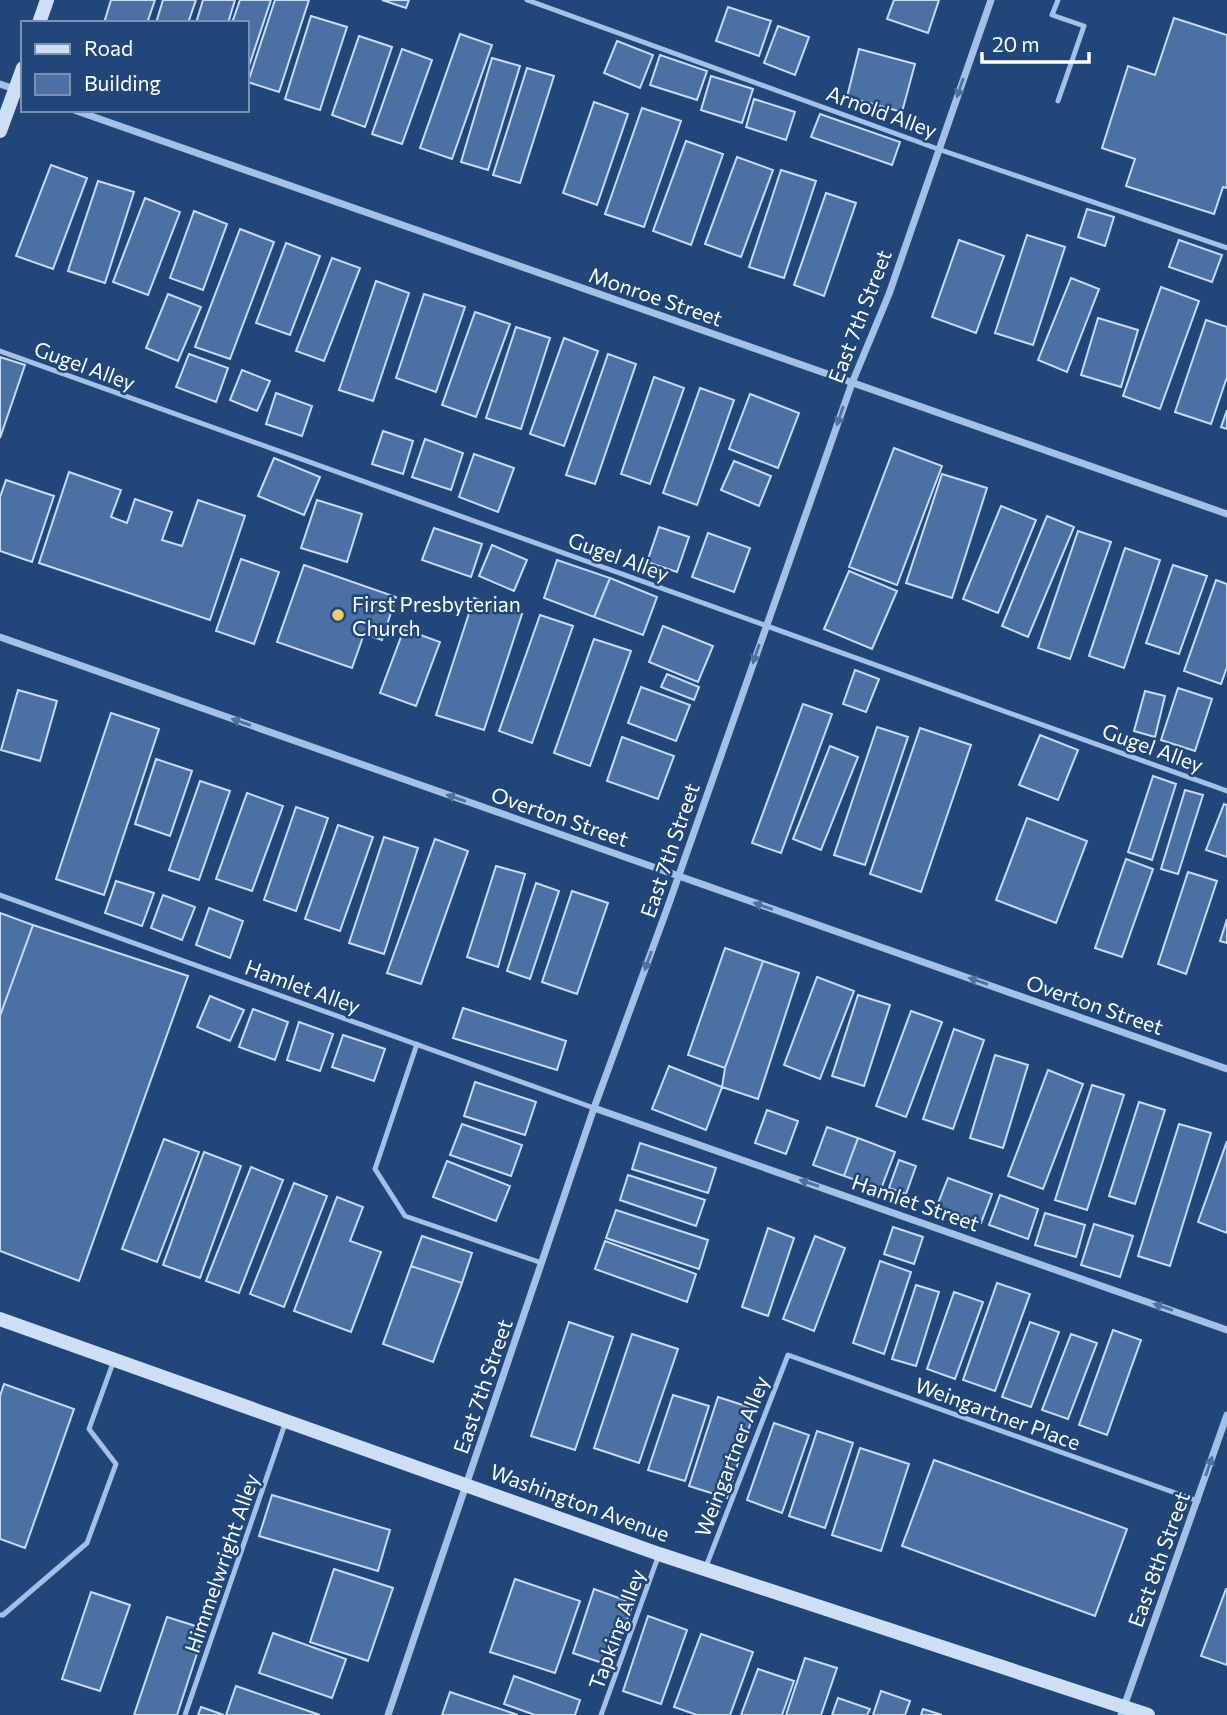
<svg xmlns="http://www.w3.org/2000/svg" width="1227" height="1715" font-family="Commissioner,sans-serif">
  <style>
    .building { fill: #4a70a4; stroke: #c7dbf4; stroke-width: 2 }
    .lines { fill: none; stroke-linecap: round; stroke-linejoin: round }
    .lane { stroke: #a3c0e5; stroke-width: 5 }
    .street { stroke: #a3c0e5; stroke-width: 7 }
    .secondary { stroke: #cddef5; stroke-width: 14 }
    .oneway { fill: #4e719f }
    .poi-dot { fill: #f1cb65; stroke: #21477a; stroke-width: 2.5 }
    .labels { text-anchor: middle; dominant-baseline: central; stroke-width: 5; stroke-linejoin: round; paint-order: stroke }
    .street-label { font-size: 21px; fill: #fff; stroke: #21477a }
    .poi-label { font-size: 21px; fill: #fff; stroke: #21477a; text-anchor: start }
  </style>
  <rect width="100%" height="100%" fill="#21477a"/>
  <path class="building" d="M111,0h44l-8,23h-43z
    M163,0h33l-8,23h-32z
    M203,0h32l-7,23h-32z
    M240,0h31l-24,72v-49h-15z
    M275,0h34l-30,92 -31,-10z
    M382,0h27l-3,8z
    M894,0h45l-11,33 -41,-14z
    M728,7l43,14 -12,35 -43,-15z
    M311,16l36,11 -27,83 -35,-11z
    M1174,18l53,17v153l-4,-1 -9,27 -88,-28 9,-27 -33,-11 26,-82 27,9z
    M778,26l31,11 -14,38 -31,-12z
    M460,34l32,11 -40,114 -32,-11z
    M359,36l33,11 -27,80 -33,-12z
    M617,41l36,14 -13,33 -36,-15z
    M402,49l30,11 -30,84 -30,-10z
    M859,49l56,15 -13,48 -55,-15z
    M660,55l47,16 -10,29 -47,-15z
    M492,58l28,8 -32,104 -27,-8z
    M527,68l27,8 -34,107 -27,-8z
    M711,76l42,13 -11,34 -41,-13z
    M754,99l41,13 -9,28 -40,-13z
    M594,102l34,12 -31,91 -34,-12z
    M642,108l39,13 -37,106 -39,-13z
    M820,114l80,28 -8,23 -81,-28z
    M686,141l37,13 -32,91 -38,-14z
    M737,157l36,13 -32,87 -36,-13z
    M51,165l36,13 -34,91 -37,-13z
    M781,170l35,11 -32,97 -35,-11z
    M98,181l36,11 -29,91 -37,-12z
    M826,193l30,10 -32,93 -30,-11z
    M145,198l35,14 -32,83 -35,-13z
    M1087,209l27,8 -9,29 -27,-9z
    M194,211l33,13 -24,66 -33,-12z
    M240,229l34,13 -44,117 -35,-12z
    M1027,235l38,12 -32,98 -38,-12z
    M959,240l45,16 -28,77 -44,-16z
    M1179,240l43,15 -10,27 -43,-15z
    M286,243l34,13 -30,79 -34,-12z
    M332,258l28,10 -36,93 -28,-10z
    M1071,278l28,11 -32,83 -29,-12z
    M376,281l33,12 -36,108 -34,-11z
    M1161,287l38,14 -39,108 -37,-13z
    M168,294l33,13 -23,54 -32,-13z
    M424,294l41,13 -29,85 -40,-14z
    M475,312l35,12 -34,93 -34,-12z
    M1098,318l40,12 -17,57 -40,-12z
    M1206,320l21,7v50l-16,47 -36,-12z
    M516,327l34,11 -29,91 -35,-11z
    M564,338l34,13 -34,95 -34,-12z
    M189,354l39,14 -12,34 -40,-15z
    M608,354l28,10 -41,120 -29,-9z
    M0,357l25,8 -25,73z
    M242,370l28,11 -13,30 -27,-11z
    M654,377l30,11 -34,96 -29,-10z
    M700,388l34,12 -37,105 -34,-12z
    M276,393l36,13 -10,30 -36,-12z
    M750,394l49,19 -21,55 -49,-19z
    M1227,410v19l-6,-2z
    M383,431l30,10 -10,33 -31,-10z
    M425,439l38,14 -12,37 -39,-13z
    M894,448l48,18 -45,119 -48,-18z
    M474,454l40,14 -16,44 -39,-15z
    M274,458l46,19 -16,38 -46,-19z
    M734,461l37,15 -12,30 -38,-16z
    M69,472l52,18 -10,27 16,6 8,-24 37,13 -10,28 20,6 16,-46 47,16 -35,104 -171,-57z
    M942,474l45,14 -35,110 -46,-15z
    M6,480l48,16 -22,66 -32,-11v-54z
    M317,500l45,14 -15,48 -46,-14z
    M1001,506l35,14 -38,93 -35,-14z
    M1047,516l27,11 -46,110 -26,-11z
    M659,527l30,10 -12,35 -30,-10z
    M434,528l48,16 -11,33 -49,-17z
    M1078,531l33,11 -41,117 -32,-11z
    M708,533l42,15 -16,44 -42,-15z
    M492,545l35,15 -13,31 -35,-15z
    M1125,548l35,12 -36,108 -35,-12z
    M241,559l38,13 -25,72 -38,-13z
    M557,560l53,18 -16,39 -50,-19z
    M304,565l92,32 -14,43 -18,-6 -12,34 -75,-26z
    M1173,565l34,11 -28,78 -33,-11z
    M849,571l48,20 -25,58 -48,-20z
    M610,578l47,19 -14,38 -49,-18z
    M1216,580l11,4v83l-6,17 -37,-13z
    M474,598l48,16 -38,116 -48,-15z
    M540,615l33,11 -41,117 -33,-12z
    M663,626l50,20 -15,36 -49,-20z
    M404,629l36,13 -24,64 -36,-13z
    M594,639l37,12 -41,115 -36,-13z
    M855,670l24,9 -13,33 -23,-8z
    M667,674l32,13 -5,13 -33,-13z
    M641,687l49,18 -14,36 -48,-18z
    M1178,688l34,11 -17,52 -34,-11z
    M18,690l39,11 -17,60 -39,-11z
    M1145,691l20,5 -10,41 -21,-6z
    M803,704l29,10 -51,139 -29,-10z
    M111,713l48,16 -55,166 -48,-16z
    M877,727l31,10 -43,128 -31,-10z
    M920,728l51,17 -50,147 -51,-18z
    M1040,735l38,15 -20,50 -39,-15z
    M622,737l52,19 -16,43 -51,-18z
    M830,746l28,11 -37,93 -28,-11z
    M156,759l36,12 -22,65 -35,-12z
    M1153,776l23,8 -24,76 -24,-8z
    M200,781l30,10 -31,89 -30,-10z
    M1185,790l18,5 -25,79 -17,-5z
    M247,793l36,13 -31,85 -36,-12z
    M1224,804l3,1v52l-21,-7z
    M296,807l32,11 -32,93 -32,-11z
    M1027,818l60,23 -31,82 -60,-23z
    M338,825l35,12 -33,94 -35,-12z
    M384,837l34,11 -34,106 -35,-11z
    M435,839l33,12 -47,133 -34,-11z
    M1126,859l27,10 -31,88 -27,-9z
    M496,866l29,8 -27,93 -31,-10z
    M1188,872l29,9 -31,93 -28,-10z
    M116,881l38,12 -12,33 -37,-13z
    M536,883l23,8 -29,88 -23,-8z
    M572,891l36,12 -31,91 -35,-12z
    M163,895l32,12 -13,33 -31,-12z
    M209,908l34,13 -13,37 -34,-13z
    M0,913l33,12 -33,91z
    M1227,919v24l-7,-2z
    M33,925l155,51 -109,305 -79,-30v-235z
    M725,948l38,13 -38,107 -37,-13z
    M763,961l36,12 -41,126 -36,-12 3,-19z
    M817,977l37,14 -34,88 -36,-14z
    M858,995l32,10 -26,81 -32,-10z
    M210,996l34,14 -14,31 -33,-14z
    M463,1008l103,33 -9,29 -104,-32z
    M253,1009l35,13 -13,38 -36,-13z
    M911,1011l31,11 -36,95 -30,-11z
    M299,1022l34,12 -13,37 -33,-11z
    M954,1029l30,11 -31,89 -30,-10z
    M343,1035l42,14 -11,32 -42,-14z
    M995,1055l33,10 -25,83 -33,-10z
    M669,1066l53,21 -16,43 -54,-21z
    M1048,1070l35,14 -40,105 -35,-13z
    M475,1082l61,20 -11,33 -61,-19z
    M1092,1085l32,10 -37,115 -32,-10z
    M1139,1102l26,8 -30,94 -26,-8z
    M767,1110l31,11 -12,33 -31,-11z
    M462,1124l60,21 -11,31 -61,-21z
    M1179,1124l32,9 -41,133 -32,-10z
    M827,1127l31,11 -14,38 -31,-11z
    M858,1138l37,14 -14,37 -37,-13z
    M164,1139l35,13 -42,110 -35,-13z
    M1227,1141v92l-29,-11z
    M640,1143l76,25 -8,25 -76,-24z
    M204,1152l37,14 -41,112 -37,-13z
    M899,1160l17,6 -10,28 -17,-6z
    M447,1161l63,25 -14,35 -63,-24z
    M251,1167l32,13 -44,113 -33,-12z
    M628,1175l77,25 -9,26 -76,-26z
    M948,1178l44,16 -11,29 -44,-17z
    M294,1183l33,13 -43,111 -34,-13z
    M1000,1195l38,14 -10,30 -39,-14z
    M337,1197l26,10 -13,34 31,11 -30,80 -57,-21z
    M616,1210l92,30 -9,29 -93,-31z
    M1045,1213l40,12 -9,32 -41,-12z
    M1094,1224l39,12 -13,41 -39,-12z
    M893,1227l30,10 -9,27 -30,-10z
    M768,1228l26,10 -26,78 -26,-9z
    M422,1236l50,17 -10,30 -51,-17z
    M815,1236l30,12 -31,83 -31,-12z
    M605,1241l91,33 -9,28 -92,-33z
    M880,1261l31,11 -27,82 -31,-11z
    M411,1266l51,17 -29,79 -50,-18z
    M997,1283l33,11 -35,97 -32,-11z
    M916,1285l23,7 -23,74 -24,-7z
    M954,1292l29,10 -28,77 -28,-10z
    M569,1322l44,15 -38,113 -44,-14z
    M1030,1322l29,10 -28,75 -29,-10z
    M1113,1330l28,10 -34,95 -28,-10z
    M632,1334l46,15 -39,114 -45,-15z
    M1071,1334l26,9 -29,76 -26,-9z
    M4,1384l70,25 -49,139 -25,-9v-143z
    M673,1395l36,11 -24,75 -37,-11z
    M718,1397l37,12 -28,89 -38,-12z
    M774,1423l35,12 -27,78 -35,-13z
    M817,1431l36,12 -28,85 -36,-12z
    M860,1448l49,16 -28,87 -49,-16z
    M934,1460l193,69 -32,87 -193,-70z
    M272,1495l118,35 -12,41 -119,-35z
    M334,1569l59,19 -25,73 -58,-19z
    M515,1579l65,22 -25,72 -65,-21z
    M594,1589l39,14 -22,63 -38,-13z
    M1226,1589h1v76l-26,-9z
    M91,1592l39,13 -30,86 -38,-12z
    M648,1616l39,14 -26,74 -38,-13z
    M167,1617l38,12 -28,86h-43z
    M273,1633l73,26 -14,39 -73,-25z
    M701,1634l52,18 -23,63h-33l-23,-8z
    M805,1658l32,10 -16,47h-35z
    M758,1669l36,12 -12,34h-41z
    M514,1676l66,24 -5,15h-40l-31,-11z
    M236,1686l84,29h-94z
    M881,1691l29,10 -5,14h-32z
    M450,1692l68,23h-76z
    M838,1698l32,11 -3,6h-35z
    M201,1707l23,8h-26z
    M923,1709l19,6h-21z"/>
  <g class="lines">
    <path class="lane" d="M527,0l411,149 289,99
      M1058,101l26,-75 -32,-11 6,-15
      M0,351l1227,440
      M0,895l594,213
      M417,1044l-42,125 30,47 137,47
      M705,1569l83,-214 410,146
      M0,1615h3l84,-72 29,-79 -27,-35 25,-69
      M185,1715l100,-291
      M601,1715l57,-158"/>
    <path class="street" d="M0,84l23,8
      M74,110l1153,404
      M0,637l1227,432
      M594,1108l633,222
      M388,1715l206,-607 73,-199 185,-526 37,-89 102,-294
      M1121,1715l106,-300"/>
    <path class="secondary" d="M39,23l8,-23
      M0,131l23,-63
      M0,1319l659,235 489,161"/>
  </g>
  <defs><path id="oneway-solid" d="M-6-.8H1V-3.2L6.5 0L1 3.2V.8H-6Z" transform="scale(1.75)"/></defs>
  <g class="oneway">
    <use href="#oneway-solid" transform="translate(960 88) rotate(109)"/>
    <use href="#oneway-solid" transform="translate(840 416) rotate(109)"/>
    <use href="#oneway-solid" transform="translate(756 654) rotate(109)"/>
    <use href="#oneway-solid" transform="translate(241 722) rotate(-161)"/>
    <use href="#oneway-solid" transform="translate(456 798) rotate(-161)"/>
    <use href="#oneway-solid" transform="translate(763 906) rotate(-161)"/>
    <use href="#oneway-solid" transform="translate(648 961) rotate(110)"/>
    <use href="#oneway-solid" transform="translate(978 981) rotate(-161)"/>
    <use href="#oneway-solid" transform="translate(809 1183) rotate(-161)"/>
    <use href="#oneway-solid" transform="translate(1163 1307) rotate(-161)"/>
    <use href="#oneway-solid" transform="translate(1209 1466) rotate(-71)"/>
  </g>
  <circle class="poi-dot" cx="338" cy="615" r="7"/>
  <g class="labels">
    <g class="street-label">
      <text transform="translate(882 111) rotate(20)">Arnold Alley</text>
      <text transform="translate(656 296) rotate(19)">Monroe Street</text>
      <text transform="translate(859 316) rotate(-69)">East 7th Street</text>
      <text transform="translate(85 365) rotate(20)">Gugel Alley</text>
      <text transform="translate(619 556) rotate(20)">Gugel Alley</text>
      <text transform="translate(1153 747) rotate(20)">Gugel Alley</text>
      <text transform="translate(560 816) rotate(19)">Overton Street</text>
      <text transform="translate(669 850) rotate(-71)">East 7th Street</text>
      <text transform="translate(303 986) rotate(20)">Hamlet Alley</text>
      <text transform="translate(1095 1004) rotate(19)">Overton Street</text>
      <text transform="translate(916 1202) rotate(19)">Hamlet Street</text>
      <text transform="translate(482 1386) rotate(-71)">East 7th Street</text>
      <text transform="translate(998 1413) rotate(20)">Weingartner Place</text>
      <text transform="translate(731 1456) rotate(-69)">Weingartner Alley</text>
      <text transform="translate(580 1502) rotate(20)">Washington Avenue</text>
      <text transform="translate(1158 1559) rotate(-70)">East 8th Street</text>
      <text transform="translate(221 1563) rotate(-71)">Himmelwright Alley</text>
      <text transform="translate(616 1629) rotate(-70)">Tapking Alley</text>
    </g>
    <g class="poi-label">
      <text x="352" y="603">First Presbyterian<tspan x="352" dy="24">Church</tspan></text>
    </g>
  </g>
  <rect x="21" y="21" width="228" height="91" fill="#21477a" stroke="#7a91af" stroke-width="2"/>
  <rect x="35" y="44" width="35" height="10" fill="#cddef5" stroke="#7a91af" stroke-width="2"/>
  <text x="84" y="56" font-size="21" fill="#ffffff">Road</text>
  <rect x="35" y="74" width="35" height="21" fill="#4a70a4" stroke="#7a91af" stroke-width="2"/>
  <text x="84" y="91" font-size="21" fill="#ffffff">Building</text>
  <path d="M982 52v10h107v-10" fill="none" stroke="#ffffff" stroke-width="3.5"/>
  <text x="992" y="52" font-size="21" fill="#ffffff" stroke="#21477a" stroke-width="5" paint-order="stroke">20 m</text>
</svg>
